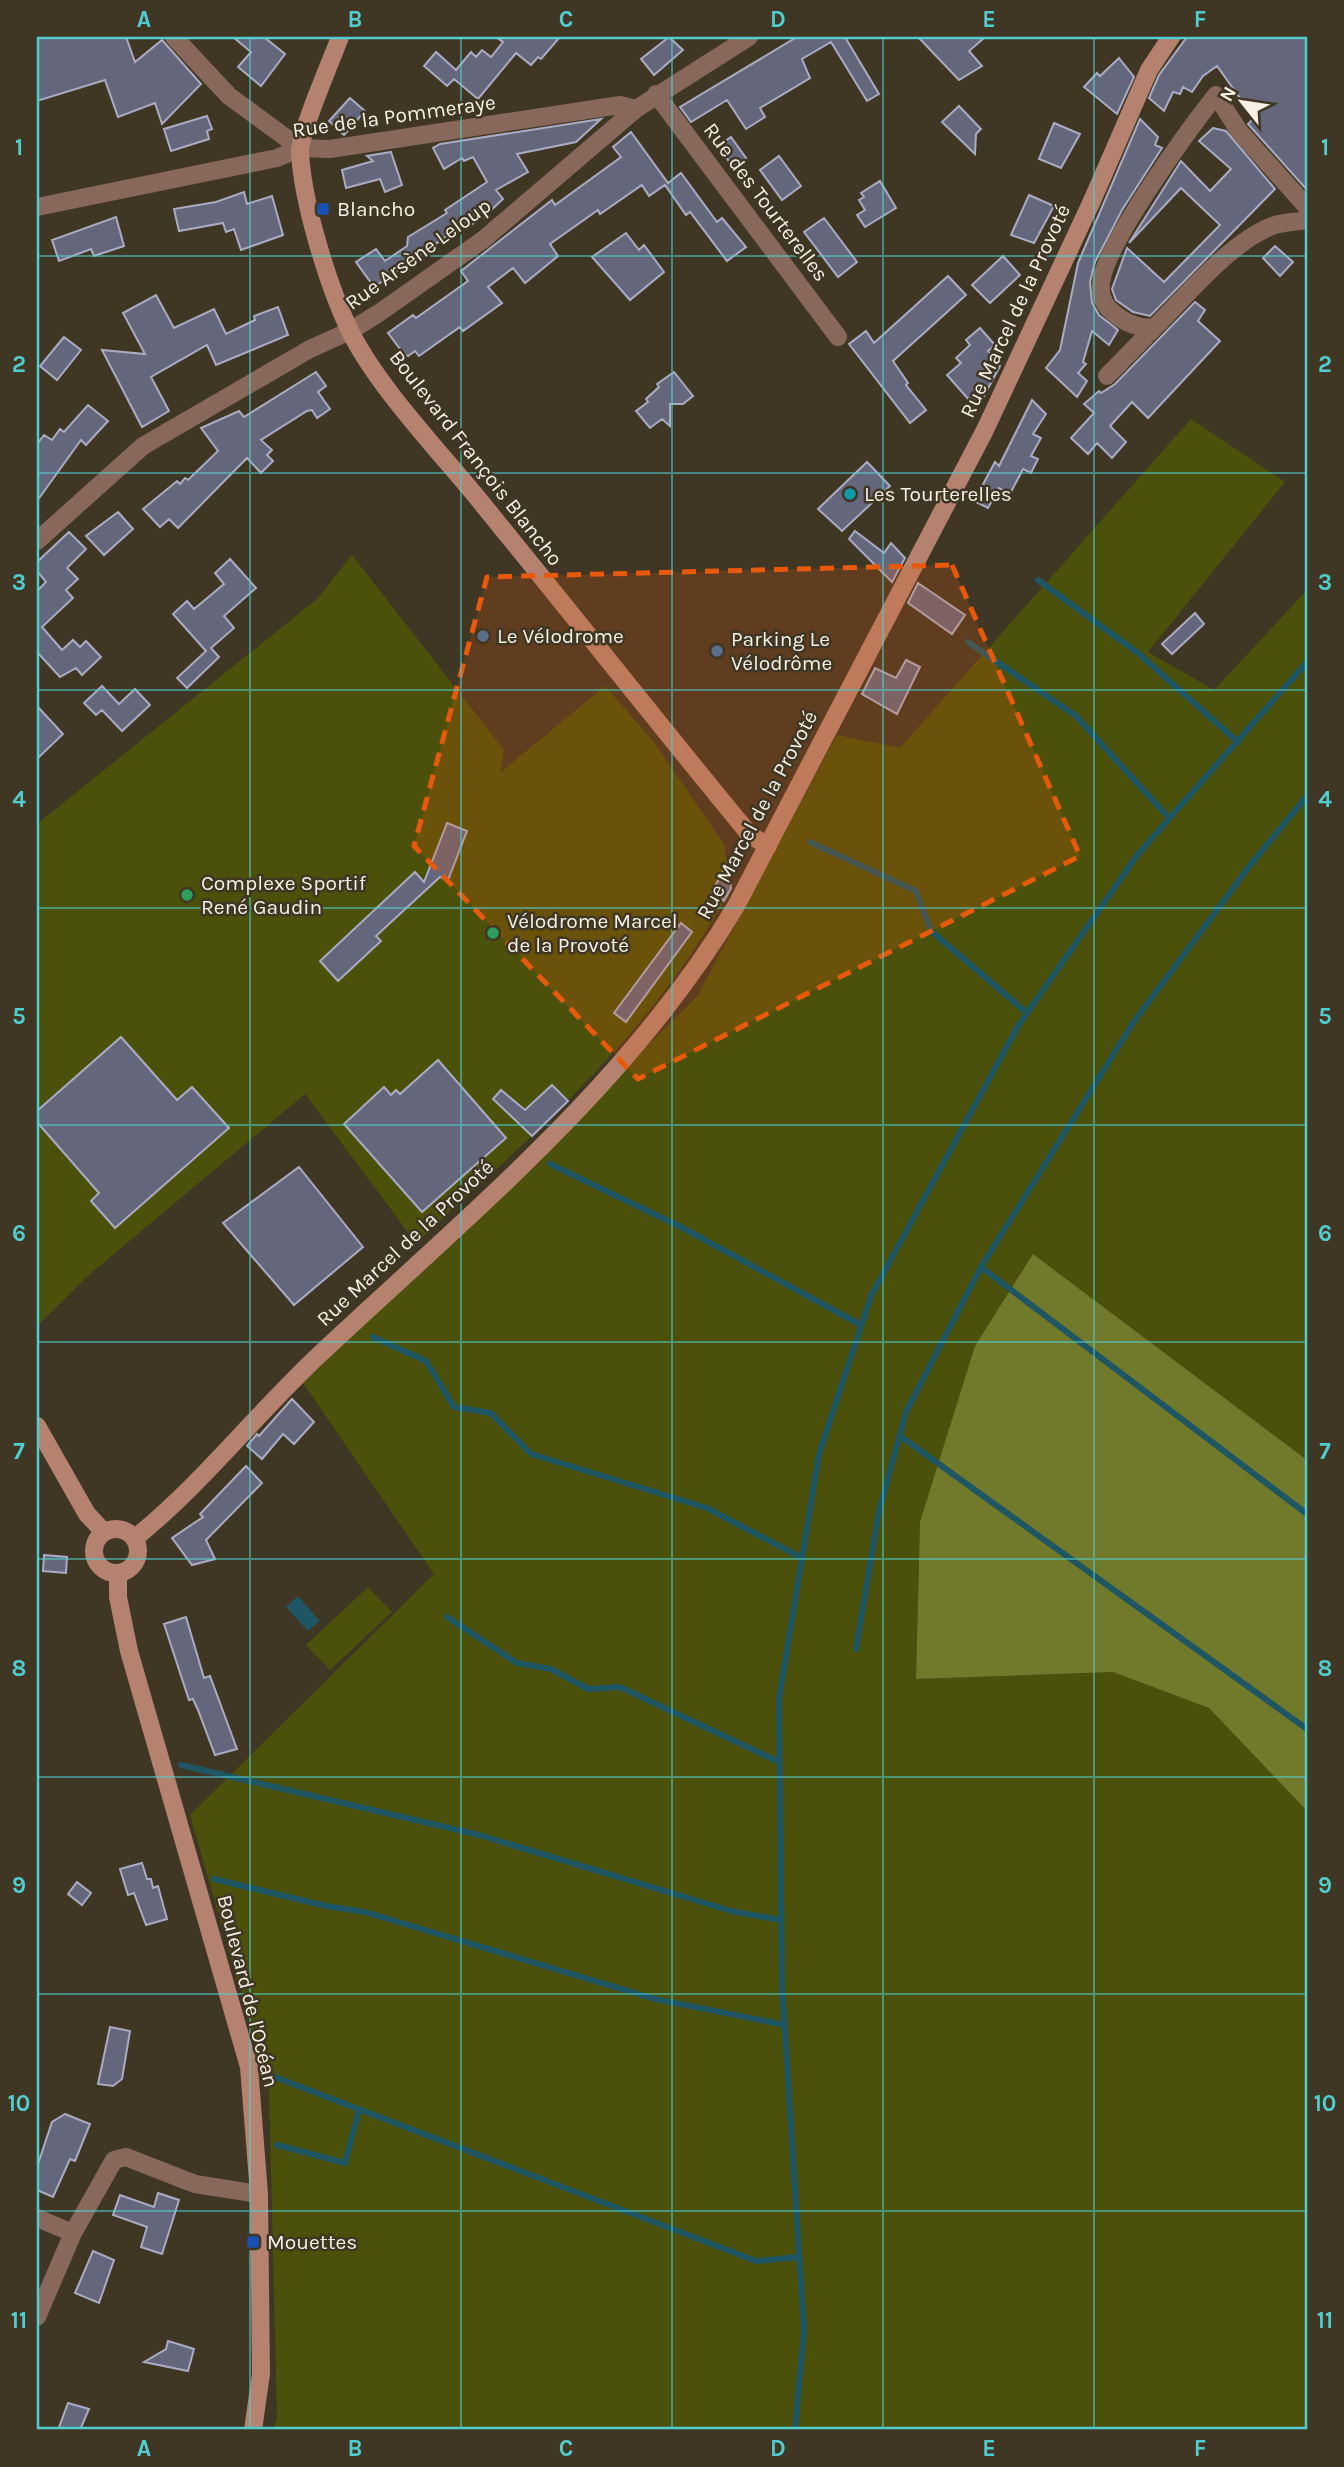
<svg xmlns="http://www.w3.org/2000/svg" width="1344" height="2467" font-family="Karla,sans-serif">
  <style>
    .green { fill: #4b510a }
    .forest { fill: #71792b }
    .water { fill: #1f5663 }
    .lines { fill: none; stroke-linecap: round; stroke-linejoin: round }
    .stream { stroke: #1f5663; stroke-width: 6 }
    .building { fill: #64667b; stroke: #a9acc2; stroke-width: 2 }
    .street { stroke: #88685b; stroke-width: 18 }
    .secondary { stroke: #b4826e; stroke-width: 18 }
    .marked { fill: #e8590c; fill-opacity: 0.2; stroke: #e8590c; stroke-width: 5; stroke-dasharray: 14 9; stroke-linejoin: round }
    .grid { fill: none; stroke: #52cdcf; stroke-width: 2; stroke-opacity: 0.55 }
    .transit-dot { fill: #1a4fb4; stroke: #3f3624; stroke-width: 2.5 }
    .culture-dot { fill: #0f9aa8; stroke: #3f3624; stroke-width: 2.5 }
    .service-dot { fill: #5c6f8a; stroke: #3f3624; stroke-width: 2.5 }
    .leisure-dot { fill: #2e9e5b; stroke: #3f3624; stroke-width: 2.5 }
    .labels { text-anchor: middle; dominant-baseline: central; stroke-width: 5; stroke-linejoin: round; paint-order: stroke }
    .street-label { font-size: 21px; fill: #f6f0e5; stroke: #3f3624 }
    .poi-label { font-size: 21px; fill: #f6f0e5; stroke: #3f3624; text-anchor: start }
    .neatline { fill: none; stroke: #52cdcf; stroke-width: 2.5 }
    .grid-label { font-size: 23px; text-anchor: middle; font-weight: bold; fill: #52cdcf }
  </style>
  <rect width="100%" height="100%" fill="#3f3624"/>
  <path class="green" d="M1191,419l94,63 -137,170 66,38 93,-100v870l-274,-206 -113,268 -4,157 197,-7 96,36 98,103v619h-1035l5,-11 -8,-331 -79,-273 244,-241 -131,-191 394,-386 140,-262 63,13z
    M352,555l152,195 -3,22 104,-86 48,55 71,103 7,44c-81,149 -193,242 -315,355l-111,-149 -215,180 -53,52v-502l280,-225z
    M368,1587l24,25 -62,58 -24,-25z"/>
  <path class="forest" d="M1033,1254l274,206v351l-98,-103 -96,-36 -197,7 4,-157 55,-176z"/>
  <path class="water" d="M298,1596l22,25 -12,10 -22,-24z"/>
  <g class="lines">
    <path class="stream" d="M1038,580l100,73 100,89
      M968,642l108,74 93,102
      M810,842l106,49 15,40 96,82
      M550,1164l129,62 182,99
      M981,1267l326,247
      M373,1337l53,24 28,46 37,6 40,41 176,54 95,50
      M900,1436l407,293
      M447,1617l70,46 34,6 37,20 32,-2 159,75
      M856,1649l23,-138 27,-99 75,-145 152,-244 118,-159 56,-68
      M181,1765l298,70 252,76 50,9
      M214,1879l112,27 39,6 290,87 130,26
      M267,2074l489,187 43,-4
      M277,2145l68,18 14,-53
      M795,2430l9,-100 -22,-345 -3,-286 40,-245 52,-158 147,-270 120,-172 169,-192"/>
  </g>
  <path class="building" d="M37,37h89l9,25 27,-22 39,44 -39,40 -7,-21 -37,14 -13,-37 -68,21z
    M233,37h31l21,17 -24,32 -23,-19 13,-15z
    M496,37h64l-19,22 -3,-2 -7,8 -15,-12 -38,46 -24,-20 -7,7 -23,-20 12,-14 20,18 15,-18 5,5 6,-7 9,7 12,-15z
    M669,37l14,13 -29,25 -13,-16z
    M797,37h48l34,57 -12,7 -36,-59 -29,17 8,19 -50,30 5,9 -19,12 -19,-29 -36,22 -11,-15z
    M918,37h67l-16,14 13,15 -23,14z
    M1187,37h120v153l-59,-66 6,-6 -37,-52 -14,10 -11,16 -9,-5 -3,7 -7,-2 -9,19 -15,-13 10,-23z
    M1119,58l15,19 -17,37 -33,-27 13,-14 3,3z
    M350,98l15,13 -21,24 -15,-14z
    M959,106l22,23 -5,5 -1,20 -33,-32z
    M207,116l5,13 -5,2 2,8 -38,12 -7,-22z
    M601,119l-25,23 -59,12 11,18 -32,18 7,9 -17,16 -20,13 -2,-4 -90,63 -18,-25 20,-13 9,12 22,-15 1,-9 39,-24 -2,-3 42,-28 -14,-25 -9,4 -2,-3 -18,11 -11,-21 7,-4z
    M1140,119l18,18 -3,8 7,3 -40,62 -27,52 -5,20 2,21 7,12 19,15 -9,15 -17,-14 -9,31 3,2 -8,9 9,8 -10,16 -31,-29 14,-18 18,-87z
    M1054,123l26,11 -19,34 -22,-9z
    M1213,128l13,3 49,58 -125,127 -17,-4 -17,-12 -4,-11 15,-41 37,34 56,-57 -39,-37 -52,55 52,-82 29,30 21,-22 -32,-28z
    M631,132l37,51 13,-10 36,49 5,-4 24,29 -19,14 -37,-49 -4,3 -21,-30 -16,11 -7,-11 -42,29 -2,-4 -48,34 8,12 -33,27 -12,-15 -25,19 14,16 -39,28 -3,-4 -41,29 -4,-5 -7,5 -5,-3 -15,-20 25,-18 3,3 52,-37 -7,-10 91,-71 3,5 66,-48 -8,-10z
    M731,137l15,21 -13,9 -15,-21z
    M391,152l11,33 -17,7 -5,-13 -34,9 -4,-18 31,-9 -6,-5z
    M779,156l22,30 -19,14 -22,-30z
    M880,181l16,27 -31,19 -8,-12 8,-5 -6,-10 5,-3 -3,-4z
    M244,192l3,12 25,-8 11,39 -42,15 -7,-21 -8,3 -3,-9 -44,8 -5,-22 42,-7z
    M1029,195l25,11 -20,37 -23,-8z
    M116,217l8,29 -30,10 -3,-7 -32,12 -7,-21z
    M824,218l33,44 -19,15 -34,-45z
    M626,233l13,17 5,-5 20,27 -34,28 -38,-43z
    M1275,246l18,16 -13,14 -17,-18z
    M1003,256l17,19 -30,28 -18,-18z
    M948,276l18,19 -73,66 15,22 -2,2 20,25 -16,13 -61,-79 17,-13 8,12z
    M156,295l18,33 40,-19 12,25 29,-14 -1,-4 24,-9 10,28 -72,30 -9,-20 -56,32 18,34 -27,16 -40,-77 43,4 -22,-41z
    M1195,302l10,8 -7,11 22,20 -72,77 -16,-16 -22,24 16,16 -14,16 -15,-15 -9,11 -17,-16 23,-25 -10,-9 15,-13 2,2 14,-9z
    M980,328l15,17 -7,6 12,15 -23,43 -30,-34 14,-12 -5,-5 14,-13 -4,-5z
    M64,337l17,13 -24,30 -17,-14z
    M316,372l10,14 -8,6 12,17 -13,9 -5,-8 -5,1 -46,29 11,10 -5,5 6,6 -12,12 -14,-15 -69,70 -9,-9 -9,8 -17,-18 34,-28 3,3 5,-6 3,2 30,-29 -17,-23 38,-17 5,6z
    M674,372l19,24 -10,8h-13v22l-8,-7 -12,9 -14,-17 12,-9 -2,-3 13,-12 -2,-3z
    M1032,400l14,14 -13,20 8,4 -10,18 7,3 -7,14 -8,-4 -13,25 -11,-6 -11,20 -14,-7 21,-39 4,4z
    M88,405l20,16 -22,24 -5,-5 -44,61v-57l7,-9 8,5 8,-11 4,3z
    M867,462l23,24 -48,45 -24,-22z
    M118,512l15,17 -29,26 -18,-19z
    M855,531l29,22 7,-10 14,15 -13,24 -43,-43z
    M69,532l17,17 -19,19 11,11 -12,11 7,8 -31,29 20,23 11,-10 7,7 6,-6 15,16 -19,18 -6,-7 -16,9 -23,-25v-61l9,-9 -9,-11v-9z
    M230,559l26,29 -32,28 10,12 -23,20 8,9 -32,31 -10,-10 29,-27 -33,-37 14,-13 7,8 30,-25 -9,-11z
    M918,583l47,32 -13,19 -44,-31z
    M1195,613l9,11 -32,30 -10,-10z
    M906,660l14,7 -23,47 -35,-20 13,-26 21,10z
    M102,686l17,18 16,-15 15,16 -28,26 -20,-21 -6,5 -12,-12z
    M37,706l26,28 -26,25z
    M447,823l20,8 -19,49 -8,-3 -64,59 5,5 -43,40 -18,-20 95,-89 9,10z
    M727,863l4,25 -7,13 -13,-7z
    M681,923l11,9 -66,90 -12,-9z
    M121,1037l56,63 15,-13 37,41 -114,100 -24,-27 8,-8 -62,-71v-11z
    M438,1060l68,78 -84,74 -78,-88 40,-37 7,8 5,-5 4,4z
    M552,1085l16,16 -36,35 -39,-37 8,-9 24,20z
    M299,1167l64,80 -69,58 -71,-82z
    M292,1399l22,23 -20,22 -11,-10 -21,25 -15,-13 10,-12 2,2z
    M246,1466l16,17 -56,57 9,19 -23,6 -20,-27 31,-21 -3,-3z
    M44,1555l23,2 -1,16 -23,-2z
    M186,1617l18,61 6,-2 27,73 -22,6 -17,-45 -5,-11 -4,1 -25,-76z
    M142,1863l5,16h4l2,9 5,-2 9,33 -21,6 -12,-32 -6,2 -8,-26z
    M77,1882l14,11 -9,12 -14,-11z
    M110,2027l20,4 -8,48 -9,7 -15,-2z
    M65,2114l25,10 -15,37 -5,-2 -17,38 -16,-7v-23l15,-45z
    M158,2193l21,7 -17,54 -21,-7 6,-20 -34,-12 7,-20 34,12z
    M93,2251l21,9 -15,43 -24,-10z
    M168,2341l26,8 -6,22 -44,-9 22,-13z
    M68,2403l21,6 -9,21h-22z"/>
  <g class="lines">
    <path class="street" d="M174,37l55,59 71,52
      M656,94l182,243
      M37,207l240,-49 23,-10 30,1 290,-44 16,4
      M1307,207l-68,-76 -23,-36c-27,34 -111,149 -115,188 -2,17 6,26 19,35 10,7 24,11 35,9 32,-32 77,-87 120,-102 10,-3 22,-3 32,-5
      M1107,376l48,-49
      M37,541l106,-95 167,-97 40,-18 29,-18 105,-74 152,-130 113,-72
      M37,2218l36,15
      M37,2317l36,-84 41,-73 12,-3 69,27 64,10"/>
    <path class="secondary" d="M340,37c-8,22 -40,95 -40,114 2,50 28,134 49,178 28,58 94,126 135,177 89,109 176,220 266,329l18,11
      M37,1426l50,88 17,18
      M94 1551a22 22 0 1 1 44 0a22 22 0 1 1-44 0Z
      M135,1538c67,-54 121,-124 184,-183 149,-140 311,-271 417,-449l249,-476 106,-227 58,-133 22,-33
      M118,1573v24l11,54 120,416 10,127 2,180 -8,56"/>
  </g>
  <path class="marked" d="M952,565l128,291 -442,223 -224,-233 73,-269z"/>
  <path class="grid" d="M250,37v2393M461,37v2393M672,37v2393M883,37v2393M1094,37v2393M37,256h1270M37,473h1270M37,690h1270M37,908h1270M37,1125h1270M37,1342h1270M37,1559h1270M37,1777h1270M37,1994h1270M37,2211h1270"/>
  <g class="transit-dot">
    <rect x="316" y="202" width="14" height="14" rx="3.5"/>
    <rect x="246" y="2235" width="14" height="14" rx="3.5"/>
  </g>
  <circle class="culture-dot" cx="850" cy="494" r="7"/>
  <g class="service-dot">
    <circle cx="483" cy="636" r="7"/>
    <circle cx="717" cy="651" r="7"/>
  </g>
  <g class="leisure-dot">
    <circle cx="187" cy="895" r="7"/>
    <circle cx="493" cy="933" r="7"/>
  </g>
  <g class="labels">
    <g class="street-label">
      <text transform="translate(394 116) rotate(-8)">Rue de la Pommeraye</text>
      <text transform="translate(766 202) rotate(53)">Rue des Tourterelles</text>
      <text transform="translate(418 254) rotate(-36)">Rue Arsène Leloup</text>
      <text transform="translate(1015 311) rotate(-65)">Rue Marcel de la Provoté</text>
      <text transform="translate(476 458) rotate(52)">Boulevard François Blancho</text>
      <text transform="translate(757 815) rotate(-62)">Rue Marcel de la Provoté</text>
      <text transform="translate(405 1243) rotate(-43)">Rue Marcel de la Provoté</text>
      <text transform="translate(248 1991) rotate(76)">Boulevard de l'Océan</text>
    </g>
    <g class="poi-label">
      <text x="337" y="209">Blancho</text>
      <text x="864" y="494">Les Tourterelles</text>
      <text x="497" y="636">Le Vélodrome</text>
      <text x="731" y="639">Parking Le<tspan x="731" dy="24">Vélodrôme</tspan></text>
      <text x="201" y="883">Complexe Sportif<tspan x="201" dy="24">René Gaudin</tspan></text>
      <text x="507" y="921">Vélodrome Marcel<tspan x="507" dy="24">de la Provoté</tspan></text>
      <text x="267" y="2242">Mouettes</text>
    </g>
  </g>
  <rect width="1344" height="2467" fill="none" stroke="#3f3624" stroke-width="77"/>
  <g transform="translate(1242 102) rotate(300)" stroke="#3f3624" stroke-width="5" paint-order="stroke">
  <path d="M0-5L12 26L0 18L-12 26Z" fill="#f6f0e5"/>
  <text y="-10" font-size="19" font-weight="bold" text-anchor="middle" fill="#f6f0e5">N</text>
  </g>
  <rect x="38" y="38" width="1268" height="2390" class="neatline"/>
  <g class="grid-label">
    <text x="144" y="27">A</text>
    <text x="355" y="27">B</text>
    <text x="566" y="27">C</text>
    <text x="778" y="27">D</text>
    <text x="989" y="27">E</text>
    <text x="1200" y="27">F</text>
    <text x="19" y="155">1</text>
    <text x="1325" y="155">1</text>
    <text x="19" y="372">2</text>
    <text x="1325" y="372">2</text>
    <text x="19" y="590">3</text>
    <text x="1325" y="590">3</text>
    <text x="19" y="807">4</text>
    <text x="1325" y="807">4</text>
    <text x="19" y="1024">5</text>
    <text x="1325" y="1024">5</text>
    <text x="19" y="1241">6</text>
    <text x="1325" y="1241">6</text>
    <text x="19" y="1459">7</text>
    <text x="1325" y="1459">7</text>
    <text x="19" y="1676">8</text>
    <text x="1325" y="1676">8</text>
    <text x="19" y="1893">9</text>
    <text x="1325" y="1893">9</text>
    <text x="19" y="2111">10</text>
    <text x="1325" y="2111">10</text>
    <text x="19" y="2328">11</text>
    <text x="1325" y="2328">11</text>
    <text x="144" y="2456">A</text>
    <text x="355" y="2456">B</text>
    <text x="566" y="2456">C</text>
    <text x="778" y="2456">D</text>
    <text x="989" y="2456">E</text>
    <text x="1200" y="2456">F</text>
  </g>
</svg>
